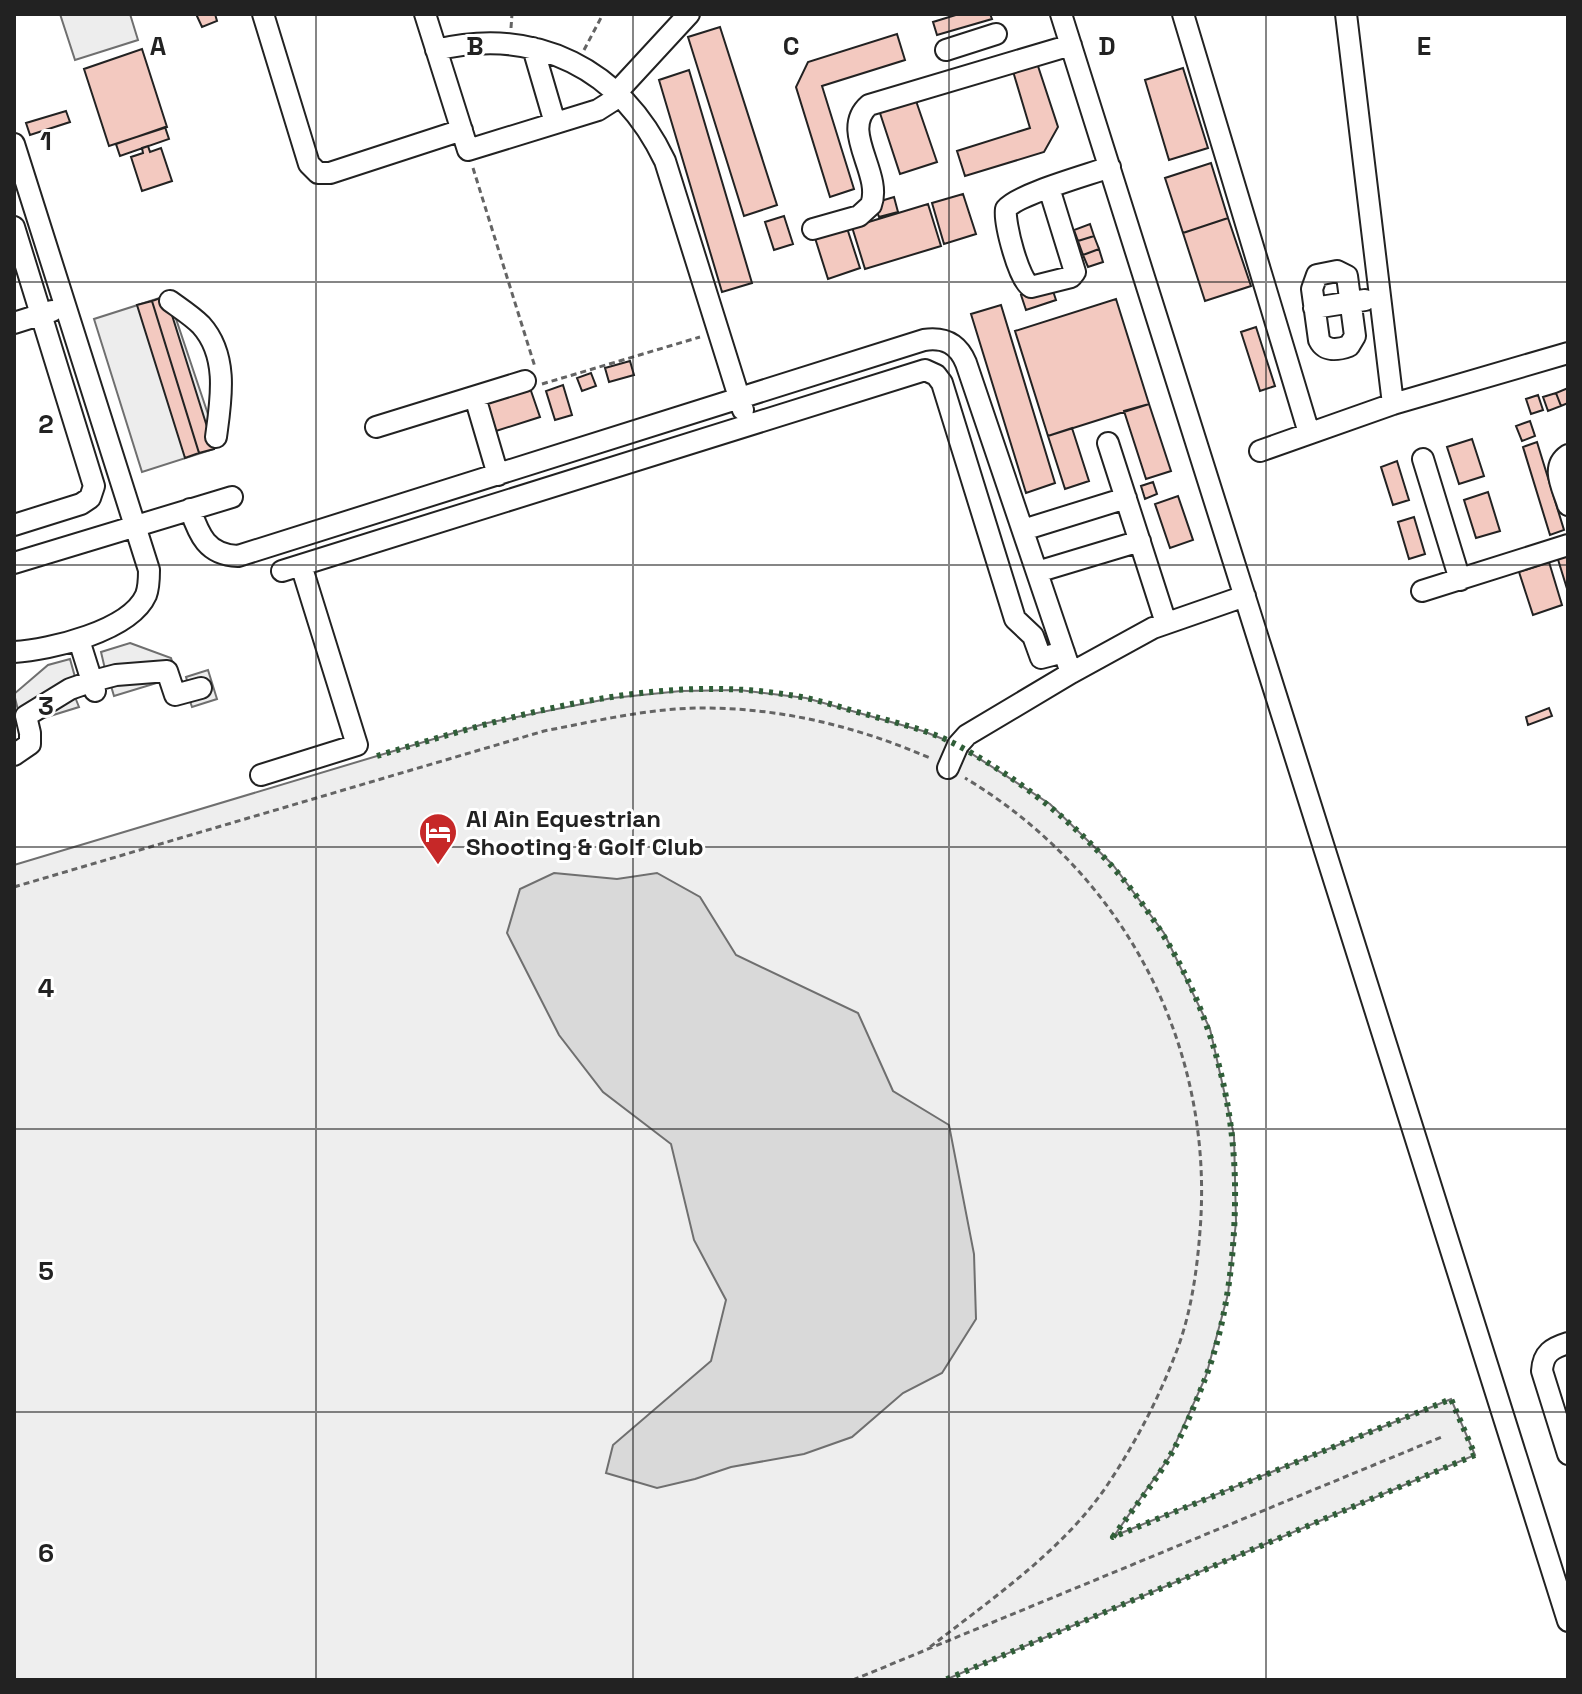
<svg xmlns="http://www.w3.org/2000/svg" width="1582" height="1694" font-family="'Space Grotesk',sans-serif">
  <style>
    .green { fill: #eee; stroke: #6f6f6f; stroke-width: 2 }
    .parking { fill: #ededed; stroke: #6f6f6f; stroke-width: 2 }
    .water { fill: #d9d9d9; stroke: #6f6f6f; stroke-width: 2 }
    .building { fill: #f3c9c0; stroke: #222; stroke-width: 2 }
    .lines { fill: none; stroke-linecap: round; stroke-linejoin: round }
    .minor-casing { stroke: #222; stroke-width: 24 }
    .path { stroke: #646464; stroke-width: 3; stroke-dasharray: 6 4; stroke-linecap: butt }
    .minor { stroke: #fff; stroke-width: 20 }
    .hedge { stroke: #2f5e38; stroke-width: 6; stroke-dasharray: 4 6; stroke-linecap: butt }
    .grid { fill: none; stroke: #222; stroke-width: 2; stroke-opacity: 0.55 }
    .labels { text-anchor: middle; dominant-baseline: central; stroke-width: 6; stroke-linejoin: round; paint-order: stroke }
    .poi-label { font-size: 24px; font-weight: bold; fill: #222; stroke: #fff; text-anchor: start }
    .grid-label { font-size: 26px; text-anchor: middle; font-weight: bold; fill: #222; stroke: #fff; stroke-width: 6; stroke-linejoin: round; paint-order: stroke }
  </style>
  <rect width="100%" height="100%" fill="#fff"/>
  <path class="green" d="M739,690l67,8 117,33 35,14 92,59 63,61 51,68 46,96 24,106 2,87 -8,72 -22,82 -36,80 -56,80 337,-137 24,56 -530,225h-931v-815l473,-142 125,-25 69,-7z"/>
  <path class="parking" d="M60,14h70l8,26 -63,20z
    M166,296l4,5 48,143 -4,5 -72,23 -48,-153z
    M130,643l41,15 9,28 8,-2 -2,-7 22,-7 9,29 -25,8 -3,-9 -19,6 -7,-23 -49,15 -3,-10 -36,11 4,10 -45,14 6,24 -14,5 2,8 -14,4 9,-32 -9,-36 34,-29 22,-6 5,18 30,-8 -4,-17z"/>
  <path class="water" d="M554,873l63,6 40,-6 43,24 36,58 122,58 35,78 56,34 25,129 2,65 -34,54 -39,20 -51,44 -48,17 -73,13 -36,12 -38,9 -51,-15 7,-28 98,-84 15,-61 -32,-60 -23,-96 -68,-52 -44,-57 -52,-102 13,-44z"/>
  <path class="building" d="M196,14h19l2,7 -15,6z
    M959,14h31l2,5 -55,16 -4,-13z
    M720,27l57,178 -33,11 -56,-179z
    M897,34l8,26 -83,26 32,103 -24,8 -34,-110 12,-25z
    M142,49l25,78 -58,19 -25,-77z
    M1036,60l22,67 -14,25 -79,24 -8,-25 73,-23 -18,-60z
    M1183,68l25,80 -39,12 -24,-80z
    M689,70l63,213 -30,9 -63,-212z
    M914,95l23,67 -37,12 -22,-67z
    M66,111l4,11 -40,13 -4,-12z
    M165,127l4,12 -49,17 -4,-12z
    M148,146l2,6 11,-4 11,33 -30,10 -11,-34 12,-4 -1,-5z
    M1211,163l17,55 -45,15 -18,-55z
    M963,194l13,40 -32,10 -12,-41z
    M894,197l4,15 -19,5 -5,-14z
    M928,204l13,42 -76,23 -13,-42z
    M784,216l9,28 -19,6 -9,-28z
    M1228,218l23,68 -46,15 -22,-68z
    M1090,224l4,12 -16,5 -4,-11z
    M847,228l13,40 -32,11 -13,-41z
    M1094,236l5,13 -16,6 -5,-14z
    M1099,249l4,13 -15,5 -5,-12z
    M1051,285l5,15 -30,10 -5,-15z
    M166,296l48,153 -15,4 -47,-152z
    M1116,299l33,105 -101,32 -33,-105z
    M152,301l47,152 -14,5 -48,-153z
    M1001,305l54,178 -29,10 -55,-179z
    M1256,327l19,59 -15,5 -19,-59z
    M630,361l4,14 -25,7 -4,-14z
    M591,373l5,13 -14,5 -5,-13z
    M563,385l9,30 -17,5 -9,-29z
    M530,388l10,29 -44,14 -9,-30z
    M1568,388v15l-7,3 -5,-13z
    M1556,393l5,13 -13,5 -5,-14z
    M1538,395l5,15 -12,4 -5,-15z
    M1149,404l22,67 -25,8 -22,-68z
    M1530,421l5,15 -13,5 -6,-15z
    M1072,428l17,53 -24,8 -17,-53z
    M1472,439l12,37 -25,8 -12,-37z
    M1537,442l27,88 -14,5 -27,-88z
    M1397,461l12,39 -16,5 -12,-38z
    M1153,482l4,12 -12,5 -4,-13z
    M1488,492l12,39 -24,7 -12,-38z
    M1178,496l15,44 -23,8 -15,-44z
    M1414,517l11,37 -16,5 -11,-37z
    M1568,550v42l-12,-39z
    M1549,562l13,43 -29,10 -14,-43z
    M1549,708l3,8 -24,9 -2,-8z"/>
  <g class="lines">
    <g class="minor-casing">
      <path id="minor" d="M263,14l46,150 9,9h12l132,-43
        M425,14l43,136 130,-40 22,-14
        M1061,14l507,1607
        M1183,14l126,419
        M1346,14l47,390
        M533,48l22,75
        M436,50c101,-24 185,19 229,111l78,249
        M946,50l50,-16
        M617,92l72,-78
        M14,144l135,426c0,9 0,17 -3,25 -16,36 -96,55 -132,57
        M1049,188l26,84 -4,5 -40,10c-12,-6 -27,-64 -25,-78 12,-15 82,-34 104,-42
        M14,227l80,259 -4,12 -9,6 -67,21
        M813,229l46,-13 12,-11c12,-32 -32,-74 -2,-100l202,-60
        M1337,271l10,5 8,60 -6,10c-11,4 -24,6 -30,-6l-7,-51 5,-14z
        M170,301c11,8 22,15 31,24 28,31 20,75 15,112
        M1314,308l51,-8
        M14,323l38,-12
        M475,397l23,78
        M376,427l149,-46
        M1108,443l58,180
        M1260,451l133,-47 175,-51
        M1568,455c-18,12 -5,33 0,50
        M1423,459l37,121
        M190,509c9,26 17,46 48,47l686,-216c21,-3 34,4 42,23l105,310
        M1023,530l103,-32
        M14,563l218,-66
        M282,571l643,-201 11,5 6,8 73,236 18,17 8,22 23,-6
        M1037,572l103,-31
        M1422,591l146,-46
        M79,640l16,51
        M14,755l16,-11v-11l-4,-17 44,-27 23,-8 23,-6 51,-4 8,24 26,-7
        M948,768l10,-23 9,-10 104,-62 82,-45 92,-32
        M261,775l96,-30 -56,-180
        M1568,1343c-16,5 -25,10 -26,28l26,83"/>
    </g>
    <path class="path" d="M511,28l1,-14
      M584,50l19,-36
      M473,168l62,199
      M542,384l158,-47
      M14,887l530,-156c52,-10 106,-23 159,-23 80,0 155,19 227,50
      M930,1647c60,-47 135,-98 178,-163 28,-42 51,-86 69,-134 14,-37 20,-79 23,-119 15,-185 -76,-358 -235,-453
      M853,1680l591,-244"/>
    <use href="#minor" class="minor"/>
    <path class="hedge" d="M377,756c136,-41 286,-87 429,-58 20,4 39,11 59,16 31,9 65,16 94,32 167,91 272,246 276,437 1,63 -7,137 -30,196 -10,25 -21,53 -35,77 -16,28 -38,54 -57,81l338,-138 24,56 -530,225"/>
  </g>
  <path class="grid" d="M316,14v1666M633,14v1666M949,14v1666M1266,14v1666M14,282h1554M14,565h1554M14,847h1554M14,1129h1554M14,1412h1554"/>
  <defs>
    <g id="hotel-pin" transform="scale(2)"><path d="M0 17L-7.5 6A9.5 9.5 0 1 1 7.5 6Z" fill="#c62828" stroke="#fff"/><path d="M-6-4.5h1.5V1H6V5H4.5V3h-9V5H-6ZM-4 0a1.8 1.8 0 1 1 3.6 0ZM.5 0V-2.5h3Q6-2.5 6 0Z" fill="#fff"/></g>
  </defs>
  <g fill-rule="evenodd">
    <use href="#hotel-pin" x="438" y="832"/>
  </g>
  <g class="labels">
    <g class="poi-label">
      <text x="466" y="818">Al Ain Equestrian<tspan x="466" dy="28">Shooting &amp; Golf Club</tspan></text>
    </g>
  </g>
  <g class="grid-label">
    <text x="158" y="55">A</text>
    <text x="475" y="55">B</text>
    <text x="791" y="55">C</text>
    <text x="1107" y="55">D</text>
    <text x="1424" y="55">E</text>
    <text x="46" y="150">1</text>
    <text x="46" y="433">2</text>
    <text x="46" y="715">3</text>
    <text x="46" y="997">4</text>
    <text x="46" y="1280">5</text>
    <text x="46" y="1562">6</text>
  </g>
  <rect width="1582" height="1694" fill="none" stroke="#222222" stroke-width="32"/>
</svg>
